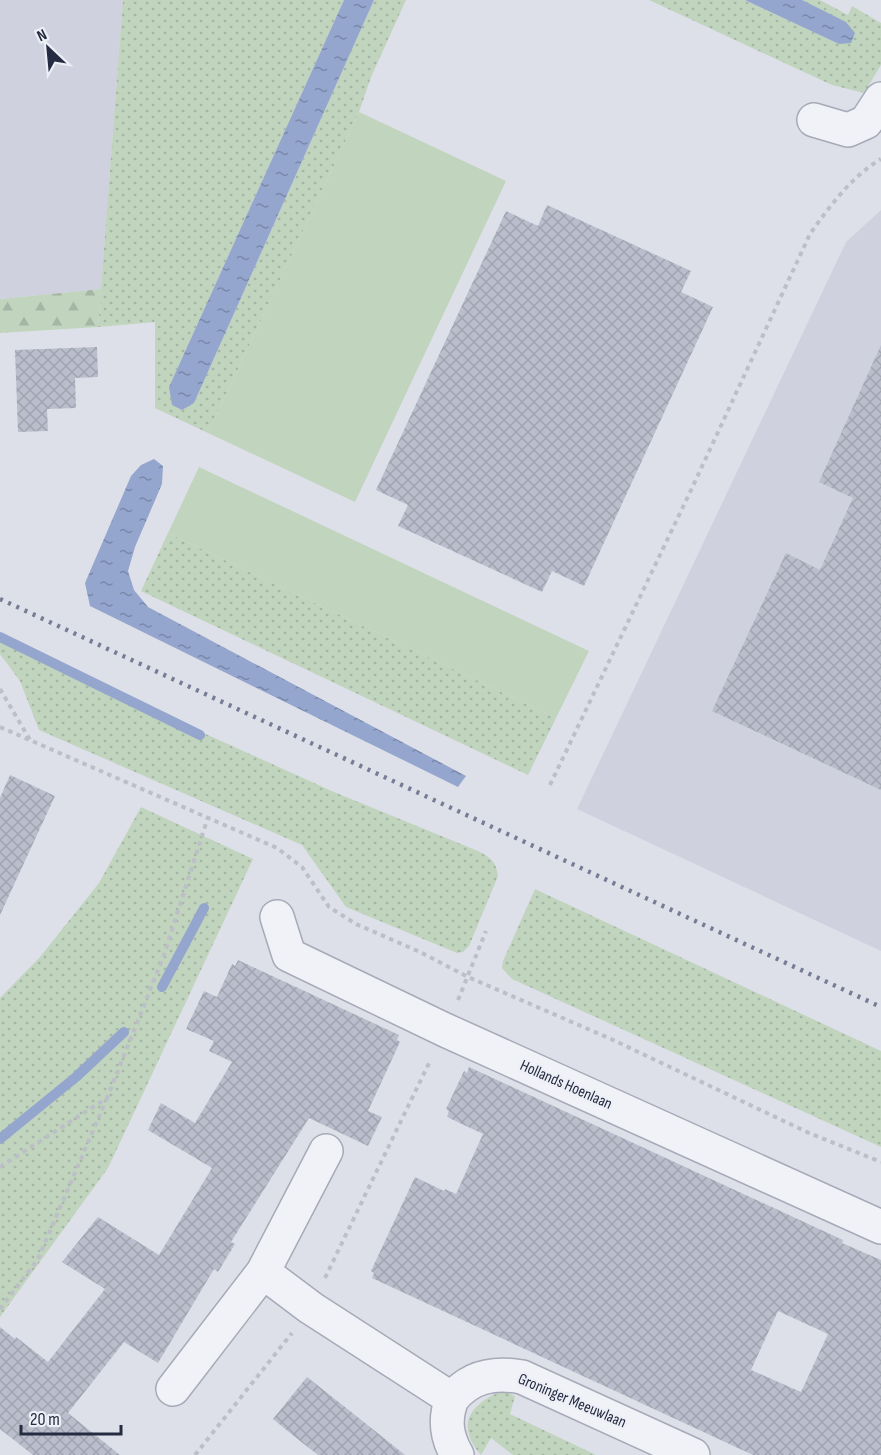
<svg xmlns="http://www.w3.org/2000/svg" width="881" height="1455" font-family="'Sofia Sans Condensed',sans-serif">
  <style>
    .built { fill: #cfd2de }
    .grass { fill: url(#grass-dots) }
    .forest { fill: url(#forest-firs) }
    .park { fill: #c0d4be }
    .water { fill: url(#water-ripples) }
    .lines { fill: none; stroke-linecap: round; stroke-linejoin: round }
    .stream { stroke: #94a6cd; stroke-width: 10 }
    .building { fill: url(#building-cross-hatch); fill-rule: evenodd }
    .minor-casing { stroke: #a6aab7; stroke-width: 36 }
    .path { stroke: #bcbec8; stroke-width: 4; stroke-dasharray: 4.5 4.5; stroke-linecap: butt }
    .minor { stroke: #f1f2f7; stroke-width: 33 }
    .rail { stroke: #757c94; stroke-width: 4.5; stroke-dasharray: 3 6; stroke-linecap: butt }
    .labels { text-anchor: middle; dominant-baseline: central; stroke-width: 4.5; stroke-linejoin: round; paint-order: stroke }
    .street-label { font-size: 16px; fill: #252b41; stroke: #edeff6 }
  </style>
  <defs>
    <pattern id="grass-dots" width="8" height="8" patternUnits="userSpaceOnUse" patternTransform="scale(1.5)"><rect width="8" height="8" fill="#c0d4be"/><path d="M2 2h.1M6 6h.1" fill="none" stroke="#a5b6a4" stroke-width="1.8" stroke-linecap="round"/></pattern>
    <pattern id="forest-firs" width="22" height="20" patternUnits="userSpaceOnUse" patternTransform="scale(1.5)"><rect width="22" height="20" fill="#c0d4be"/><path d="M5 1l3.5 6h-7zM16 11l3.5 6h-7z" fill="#a5b6a4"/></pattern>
    <pattern id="water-ripples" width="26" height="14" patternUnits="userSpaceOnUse" patternTransform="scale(1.5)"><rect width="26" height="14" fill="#94a6cd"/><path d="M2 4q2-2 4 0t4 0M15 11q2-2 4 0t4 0" fill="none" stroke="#7987a8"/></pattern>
    <pattern id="building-cross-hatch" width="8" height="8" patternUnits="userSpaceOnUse" patternTransform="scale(1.5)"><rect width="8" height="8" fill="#babecc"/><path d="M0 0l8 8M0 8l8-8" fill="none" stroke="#a0a3b0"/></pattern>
  </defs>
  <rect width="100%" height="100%" fill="#dee0e9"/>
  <path class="built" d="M0,0h123l-22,289 -101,10z
    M881,210v741l-304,-142 269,-567z"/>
  <path class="grass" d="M123,0h221l-175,387 25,16 180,-403h32l-35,77 -12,35 -151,321 -53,-25v-86l-57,5z
    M649,0h96l94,44 -37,-44h18l28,15 4,-9 29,17v42l-17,28 -32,-8z
    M168,533l388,185 -28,57 -387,-184z
    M0,641l334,151 144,59c13,7 18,10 20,25l-29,70 -6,6 -6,1 -111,-46 -44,-62 -263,-115 -19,-49 -20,-27z
    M141,807l112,52 -145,309 -108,149v-319l40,-41 59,-74z
    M535,889l346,162v96l-369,-168 -10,-11 1,-7z
    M502,1391l13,5 -5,18 86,41h-83l-22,-17 -10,17c-26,-30 -11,-51 21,-64z"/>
  <path class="forest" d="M101,289l-3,38 -98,6v-34z"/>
  <path class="park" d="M359,112l147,69 -151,321 -147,-69z
    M199,467l390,184 -33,67 -388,-185z"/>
  <path class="water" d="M344,0h30l-180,403 -12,7 -10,-5 -3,-18z
    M745,0h57l44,22 9,11 -4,10 -12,1z
    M154,459l9,7 -1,18 -27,63 -7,24 6,19 14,17 318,169 -8,11 -368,-181 -5,-23 46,-107 10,-11z"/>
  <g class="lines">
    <path class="stream" d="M0,637l200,98
      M162,987l42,-79
      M0,1139l76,-62 48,-45"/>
  </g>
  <path class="building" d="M547,205l144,66 -10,21 32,15 -129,279 -32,-15 -10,21 -144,-66 10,-21 -32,-15 130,-279 32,15z
    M881,345v445l-169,-79 74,-158 34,17 33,-72 -34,-16z
    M97,347l1,30 -23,1 1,30 -29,1 1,22 -30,1 -3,-82z
    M10,775l45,21 -55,119v-117z
    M238,960l161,75 -2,5 3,2 -32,69 14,6 -14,29 -59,-28 -78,124 4,2 -17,28 -4,-3 -56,94 -34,-21 -56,71 52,42h-87l-33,-26v-102l15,12 1,-2 32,25 57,-73 -43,-27 36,-45 61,38 53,-87 -64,-38 13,-27 34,20 37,-61 -23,-11 5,-10 -28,-12 18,-38 13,6 15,-33 3,2z
    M469,1067l348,161 26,12 -1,3 39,17v195h-128l-381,-177 2,-5 -3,-2 44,-94 29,14 1,-2 11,5 27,-60 -36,-17 2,-6 -3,-2 18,-38 3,2zM778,1311l50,23 -27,58 -50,-22z
    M307,1377l43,34 55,44h-87l-23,-18 -22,-18z"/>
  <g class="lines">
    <g class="minor-casing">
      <path id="minor" d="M814,120l34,10 18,-8 15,-23
        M277,917l12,38 156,75 436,197
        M263,1272l48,36 141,91c-8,20 -6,37 5,56
        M173,1389l90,-117 63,-121
        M452,1399c18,-23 42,-27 70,-22l171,78"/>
    </g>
    <path class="path" d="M0,689l30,51
      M0,727l277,121 25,19 27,40 27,17 64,28 48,25 143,62 198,94 72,29
      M550,785l142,-297 118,-254c19,-27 42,-58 71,-75
      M458,1000l28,-69
      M0,1167l107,-69 57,-143 44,-138
      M325,1278l105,-217
      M0,1309l38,-50 69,-161
      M195,1455l97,-122"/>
    <use href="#minor" class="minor"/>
    <path class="rail" d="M0,599l881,408"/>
  </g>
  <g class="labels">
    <g class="street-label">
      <text transform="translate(566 1085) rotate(24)">Hollands Hoenlaan</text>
      <text transform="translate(572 1401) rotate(23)">Groninger Meeuwlaan</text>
    </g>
  </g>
  <g transform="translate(48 48) rotate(334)" stroke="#edeff6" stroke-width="4.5" paint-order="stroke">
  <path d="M0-4.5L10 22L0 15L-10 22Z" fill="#252b41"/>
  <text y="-9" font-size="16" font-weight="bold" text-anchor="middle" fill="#252b41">N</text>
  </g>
  <path d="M21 1425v9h100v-9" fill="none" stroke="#252b41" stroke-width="3"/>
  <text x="30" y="1425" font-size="18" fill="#252b41" stroke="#edeff6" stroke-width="4.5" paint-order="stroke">20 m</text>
</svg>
